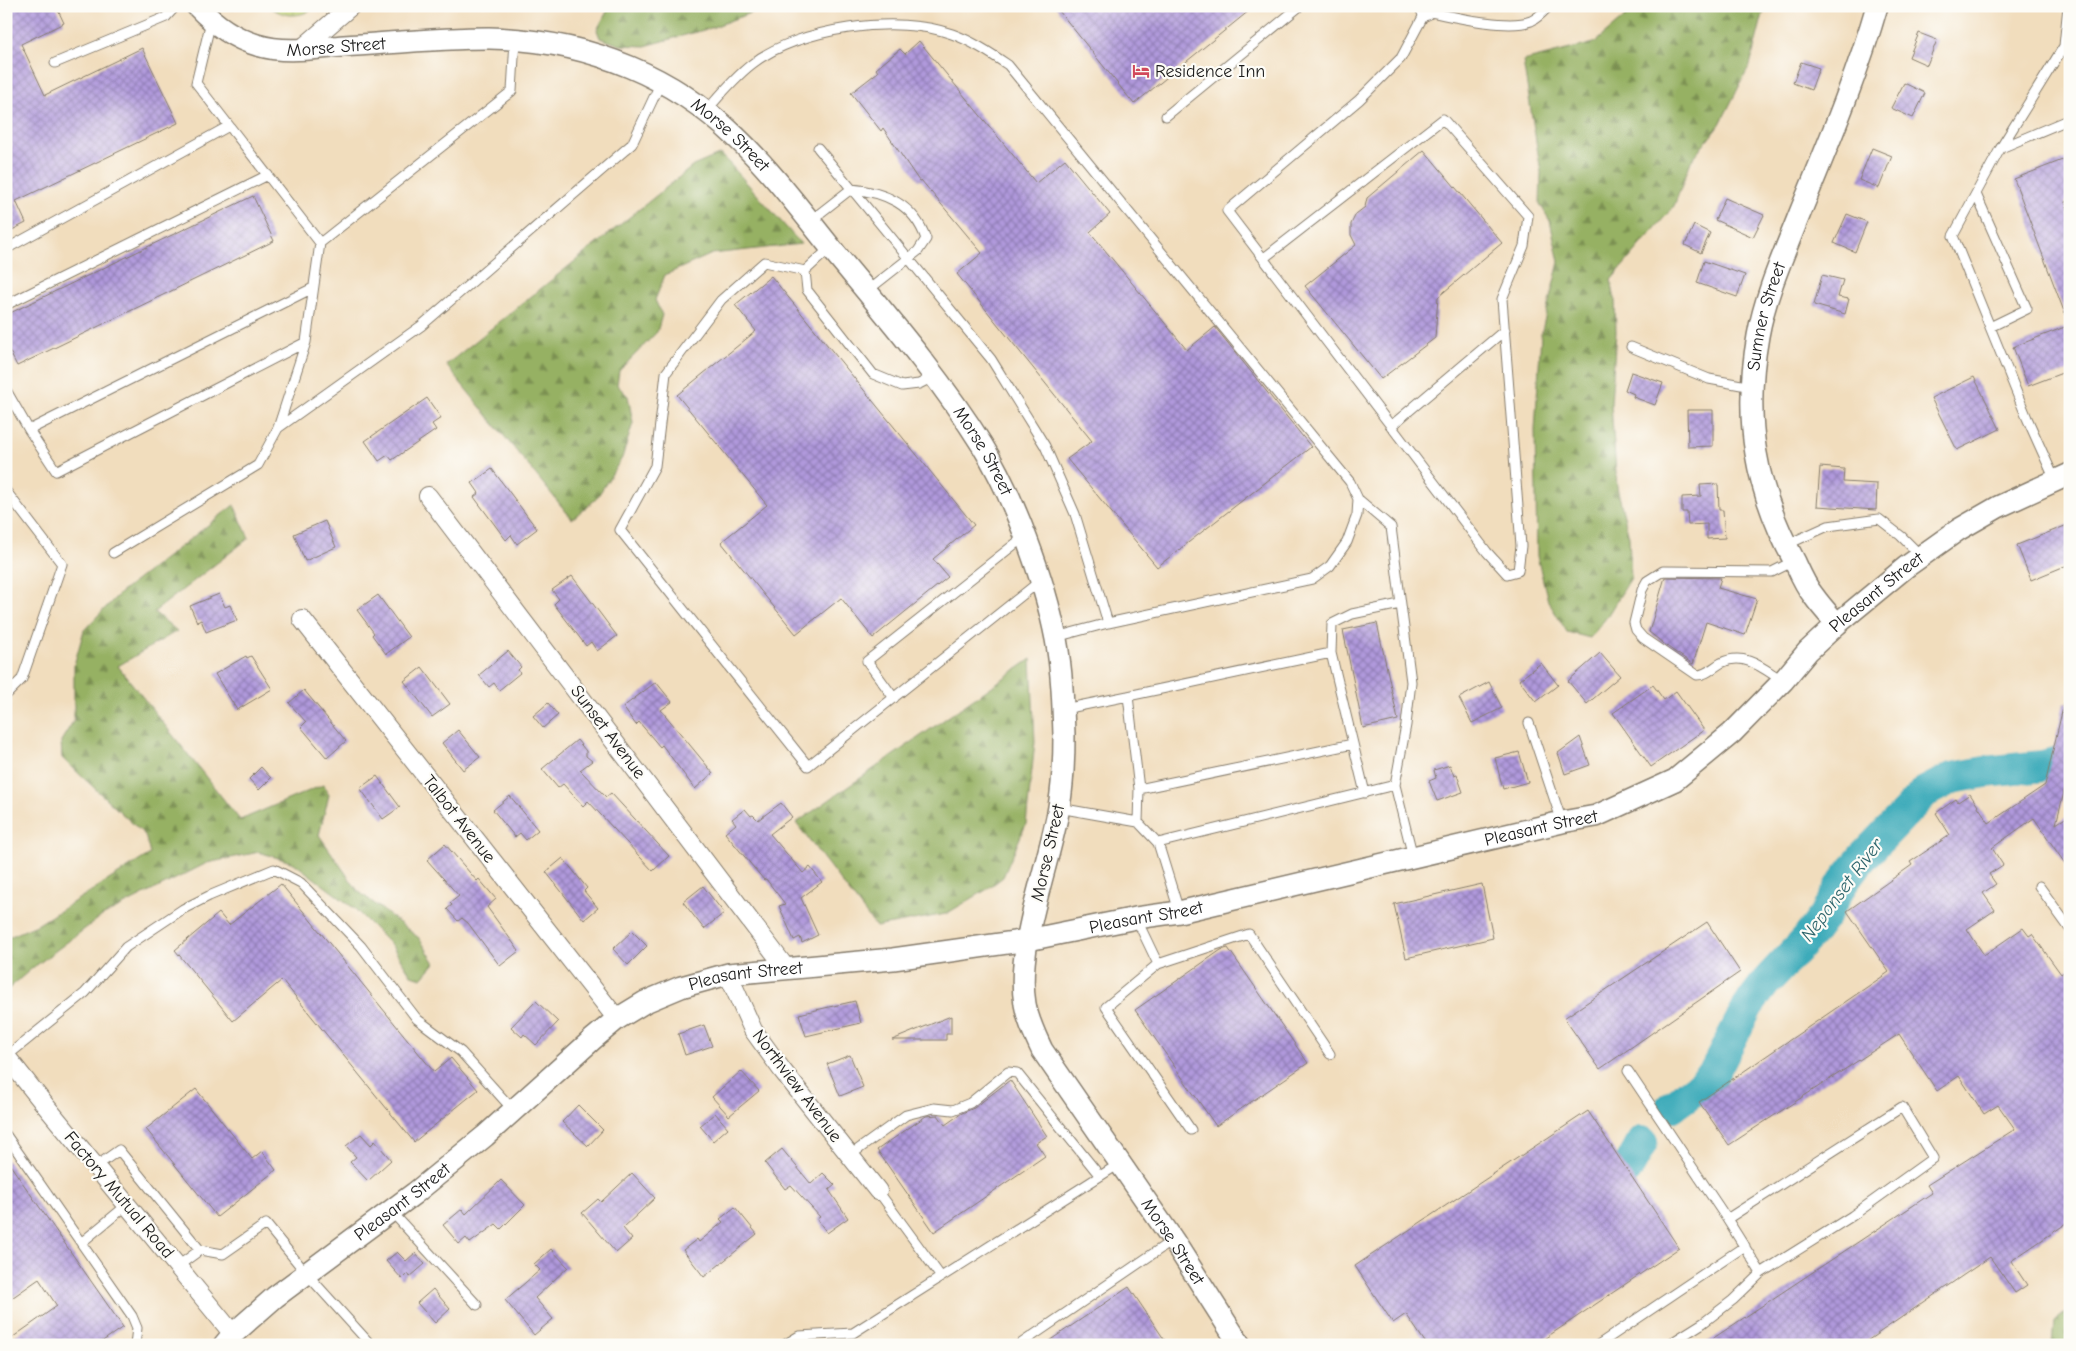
<svg xmlns="http://www.w3.org/2000/svg" width="2076" height="1351" font-family="'Comic Neue',sans-serif">
  <style>
    .forest { fill: url(#forest-firs); stroke: #596640 }
    .wetland { fill: url(#wetland-marsh); stroke: #6c7546 }
    .lines { fill: none; stroke-linecap: round; stroke-linejoin: round }
    .river { stroke: #3cabba; stroke-width: 32 }
    .building { fill: url(#building-cross-hatch) }
    .service-casing { stroke: #867c6c; stroke-width: 11 }
    .minor-casing { stroke: #867c6c; stroke-width: 20 }
    .tertiary-casing { stroke: #867c6c; stroke-width: 24 }
    .service { stroke: #fff; stroke-width: 9 }
    .minor { stroke: #fff; stroke-width: 18 }
    .tertiary { stroke: #fff; stroke-width: 21 }
    .labels { text-anchor: middle; dominant-baseline: central; stroke-width: 4.5; stroke-linejoin: round; paint-order: stroke }
    .street-label { font-size: 18px; fill: #1c1c1c; stroke: #fdfcf7 }
    .poi-label { font-size: 18px; fill: #1c1c1c; stroke: #fdfcf7; text-anchor: start }
    .water-label { font-size: 19px; font-style: italic; fill: #2c646b; stroke: #fdfcf7 }
  </style>
  <defs>
    <pattern id="forest-firs" width="22" height="20" patternUnits="userSpaceOnUse" patternTransform="scale(1.25)"><rect width="22" height="20" fill="#96b163"/><path d="M5 1l3.5 6h-7zM16 11l3.5 6h-7z" fill="#7a8f51"/></pattern>
    <pattern id="wetland-marsh" width="20" height="14" patternUnits="userSpaceOnUse" patternTransform="scale(1.25)"><rect width="20" height="14" fill="#bdce71"/><path d="M1 5h8M5 5V1M11 12h8M15 12V8" fill="none" stroke="#a2b061"/></pattern>
    <pattern id="building-cross-hatch" width="8" height="8" patternUnits="userSpaceOnUse" patternTransform="scale(1.25)"><rect width="8" height="8" fill="#b099dc"/><path d="M0 0l8 8M0 8l8-8" fill="none" stroke="#8e7cb2"/></pattern>
  </defs>
  <rect width="100%" height="100%" fill="#fdfcf7"/>
  <filter id="ink" filterUnits="userSpaceOnUse"><feTurbulence type="fractalNoise" baseFrequency=".02" numOctaves="2"/><feDisplacementMap in="SourceGraphic" scale="10" xChannelSelector="R" yChannelSelector="G"/><feConvolveMatrix kernelMatrix="1 2 1 2 8 2 1 2 1" color-interpolation-filters="sRGB"/></filter>
  <filter id="wash" filterUnits="userSpaceOnUse"><feTurbulence type="fractalNoise" baseFrequency=".0096" numOctaves="4" result="noise"/><feDisplacementMap in="SourceGraphic" scale="20" xChannelSelector="R" yChannelSelector="G"/><feGaussianBlur stdDeviation="1.12" result="paint"/><feColorMatrix in="noise" values="0 0 0 0 0 0 0 0 0 0 0 0 0 0 0 0 0 1.4 0 .05"/><feComposite in="paint" operator="in"/></filter>
  <g filter="url(#wash)">
    <rect width="100%" height="100%" fill="#f1ddbd"/>
    <path class="forest" d="M610,6h158l-57,22 -66,18 -25,-1 -20,-7 -3,-8z
      M1638,6h127l-15,59 -30,59 -29,37 -17,45 -63,74 4,19 1,33 -5,72 6,83 12,50 2,41 -25,40 -16,20 -23,-6 -19,-31 -11,-45 -2,-126 6,-96 18,-72 -9,-41 -10,-17 1,-32 -18,-111 71,-18z
      M721,154l80,90 -89,10 -47,21 -10,25 7,15 -5,17 -38,39 -2,14 11,11 5,27 -11,35 -26,41 -24,20 -126,-154 247,-199z
      M234,505l15,33 -95,74 23,19 -59,35 122,154 83,-35 6,10 -10,40 39,56 61,47 16,25 -13,15 -11,-3 -19,-29 -37,-37 -61,-46 -35,-11 -52,11 -105,53 -72,54 -24,21v-54h3l28,-12 113,-71 -5,-19 -83,-77 -1,-17 13,-21v-55l10,-35 35,-36z
      M1031,659l4,83 -9,82 -23,53 -17,13 -40,24 -70,13 -80,-104z
      M2070,1309v36h-18l2,-23z"/>
    <path class="wetland" d="M268,6h50c-18,12 -32,12 -50,0z"/>
    <g class="lines">
      <path class="river" d="M1671,1107l25,-18 17,-15 35,-68 18,-24 44,-47 15,-20 19,-34 18,-23 63,-66 27,-14 33,-6 58,-6 27,-7
        M1627,1170l15,-28"/>
    </g>
    <g id="blocks">
      <path class="building" d="M6,6h50l8,17 -43,21 24,51 97,-47 36,75 -162,78 10,22 -20,10z
        M1055,6h200l-121,98z
        M1919,33l18,7 -10,25 -18,-8z
        M919,41l117,142 29,-24 45,55 -20,18 97,118 28,-23 96,120 -154,120 -90,-108 25,-18 -135,-167 25,-21 -61,-73 -2,1 -36,-53 -2,3 -30,-38 27,-21 -2,-3 24,-20 5,5z
        M1801,62l18,6 -8,22 -18,-7z
        M1904,83l21,10 -12,25 -22,-10z
        M1872,148l20,8 -13,32 -20,-8z
        M1424,150l78,93 -64,54 -3,41 -54,41 -76,-93 51,-41 -5,-10v-11l5,-10 9,-7 2,-9z
        M2070,157v43l-5,2 5,12 -2,108 -54,-143z
        M253,196l21,45 -257,125 -11,-22v-29z
        M1725,198l39,17 -11,22 -38,-17z
        M1847,214l20,8 -12,30 -21,-9z
        M1694,225l16,8 -9,20 -16,-8z
        M1704,261l41,14 -8,22 -40,-14z
        M1822,275l21,5 -5,17 11,2 -4,15 -31,-9z
        M771,276l203,249 -41,34 15,18 -75,61 -32,-40 -45,36 -75,-92 46,-37 -90,-110 79,-64 -21,-26z
        M2070,325v45l-42,16 -15,-39z
        M1631,372l32,11 -8,22 -22,-8 1,-3 -9,-4z
        M1974,377l26,52 -43,21 -26,-52z
        M427,398l14,20 -9,6 4,6 -44,30 -4,-5 -9,6 -14,-20z
        M1687,410h26v36l-25,1z
        M1820,467l24,2 -1,13 34,2 -1,26 -59,-4z
        M492,469l45,60 -20,15 -6,-9 -5,5 -32,-43 5,-4 -7,-10z
        M1718,484l1,26h4l2,28 -18,1v-15l-19,1 -1,-13h-5v-15l19,-1 -1,-11z
        M325,521l11,26 -31,14 -11,-27z
        M2070,524v40l-39,16 -14,-35z
        M572,576l45,60 -20,15 -6,-9 -5,4 -32,-42 5,-5 -7,-9z
        M1665,577l56,1 -3,10 39,11 -12,36 -39,-13 -13,42 -21,-14 -23,-18z
        M219,594l6,13 5,-2 7,15 -31,12 -5,-12 -4,2 -7,-16z
        M378,595l31,42 -23,17 -14,-19 2,-2 -17,-23z
        M1377,623l21,97 -35,8 -20,-98z
        M508,651l13,16 -3,3 2,3 -21,17 -5,-7 -5,4 -10,-12z
        M1600,653l20,23 -33,28 -19,-23z
        M246,656l1,2 4,-2 21,33 -35,21 -22,-36z
        M1541,663l17,22 -22,17 -17,-22z
        M422,667l28,37 -18,13 -28,-36z
        M656,682l16,20 -11,8 52,63 -18,16 -33,-44 -2,2 -21,-25 -3,3 -13,-18z
        M1489,682l13,26 -30,15 -13,-25z
        M1653,685l11,15 12,-9 28,39 -53,37 -38,-54z
        M304,690l42,51 -19,17 -26,-31 5,-5 -17,-19z
        M548,703l10,12 -15,13 -10,-12z
        M2064,703l6,1v64l-14,56 14,-9v56l-36,-53 -42,30 11,17 -14,9 7,10 -13,9 12,17 -28,19 17,26 39,-27 6,8 3,-2 29,40 9,-6v253l-59,40 16,24 -12,8 -25,-36 -129,88h-158l229,-152 -5,-8 88,-56 -17,-24 -14,9 -25,-38 -22,15 -38,-57 -170,111 -30,-43 190,-130 -42,-61 65,-46 -2,-3 40,-27 -14,-22 20,-14 2,3 12,-8 19,29 56,-38z
        M458,730l22,27 -17,13 -21,-27z
        M1580,737l10,28 -25,9 -7,-21z
        M577,740l9,11v5l6,5 -12,9 26,27 5,-4 58,63 -16,15 -65,-70 -5,5 -20,-22 -5,4 -16,-19z
        M1519,752l9,30 -25,7 -8,-31z
        M1450,765l4,11 3,-1 6,17 -26,9 -8,-20 7,-3 -2,-8z
        M261,767l10,11 -12,12 -10,-11z
        M377,776l23,31 -17,12 -23,-31z
        M510,796l28,34 -12,10 -6,-7 -5,4 -22,-27z
        M781,803l11,14 -22,17 33,39 7,-6 12,15 -21,16 17,37 -16,8 -2,-6 -6,3 -15,-34 6,-2 -19,-25 -2,1 -39,-47 11,-9 -4,-5 13,-10 6,7 2,-1 5,5z
        M445,844l32,37 2,-2 17,20 -9,8 32,44 -19,15 -32,-43 -6,-5 -4,3 -11,-12 5,-4 -2,-2 9,-7 -32,-36z
        M563,858l24,30 -3,3 14,17 -14,12 -38,-48z
        M281,884l153,188 17,-14 27,32 -64,52 -132,-162 -49,41 -58,-71 44,-37 10,12z
        M1482,884l11,54 -87,20 -12,-54z
        M703,886l21,27 -20,16 -21,-27z
        M1707,922l33,50 -140,97 -36,-51z
        M632,931l15,15 -19,19 -15,-16z
        M1228,948l80,115 -92,63 -81,-116 86,-60z
        M536,1001l22,21 -22,23 -12,-11 -2,3 -11,-10z
        M855,1001l6,22 -55,13 -7,-22z
        M951,1016v18h-5v6h-54z
        M704,1025l8,21 -27,9 -7,-21z
        M850,1055l13,32 -23,9 -13,-32z
        M741,1071l18,20 -30,25 -17,-19z
        M1010,1080l37,56 -11,7 9,13 -111,76 -57,-82 49,-34 12,-1 7,10 17,-12 12,-5z
        M196,1089l56,70 10,-8 14,19 -59,47 -71,-88z
        M578,1105l25,25 -15,16 -26,-24z
        M1588,1111l91,137 -144,97h-108l-21,-31 -13,9 -38,-57z
        M715,1113l13,15 -15,13 -13,-15z
        M361,1134l10,11 4,-4 16,19 -23,21 -18,-19 6,-5 -10,-11z
        M782,1149l29,35 12,-11 12,12 -6,5 19,28 -21,15 -10,-14 3,-2 -29,-32 -6,4 -20,-26z
        M6,1159l117,168 -26,18h-91v-3l51,-36 -18,-27 -33,23z
        M632,1173l23,25 -32,30 9,11 -16,14 -34,-40 16,-14 3,3z
        M501,1180l24,25 -24,24 -5,-5 -26,19 -4,-5 -7,6 -16,-19 19,-16 4,5z
        M735,1207l22,27 -53,43 -21,-27 14,-11 2,3 24,-20 -3,-3z
        M551,1249l17,18 -33,31 18,21 -19,16 -29,-35 35,-30 -6,-6z
        M397,1252l9,9 9,-8 10,11 -15,13 -2,-4 -6,6 -16,-18z
        M1129,1287l39,58h-125z
        M433,1289l17,20 -15,14 -18,-20z"/>
    </g>
  </g>
  <g filter="url(#ink)">
    <use href="#blocks" fill-opacity="0" stroke="#867c6c" stroke-width="1"/>
    <g class="lines">
      <g class="service-casing">
        <path id="service" d="M211,21l-15,62 124,160 192,-152 3,-51
          M2064,46l6,12
          M55,63l111,-46 10,-11
          M707,110c14,-16 28,-33 45,-46 45,-36 146,-50 200,-30 20,7 38,19 56,31l342,417 8,17 -1,16 -10,27 -17,24 -18,13 -204,44 -52,14
          M1166,116l134,-110
          M818,148l173,211 54,87 30,68 33,109
          M2001,148l69,-29
          M1976,194l51,115 -37,18
          M810,221l41,-32c34,3 63,15 75,50l-8,12 -51,40
          M830,248l-25,23 -41,-9 -43,38 -55,73 -11,93 -35,64 188,236 232,-185
          M6,249l223,-123
          M1264,258l179,-139 85,97 -4,30 -22,53 19,247 -3,25 -11,3 -20,-22 -260,-341 132,-111 42,-42 25,-47c25,5 81,19 105,10 7,-3 13,-10 18,-15
          M805,271l2,19 66,84 29,12 17,-2 16,-8
          M6,305l262,-130
          M1631,347l78,32 43,8
          M6,390l23,40 284,-142
          M1391,426l114,-96
          M278,428l143,-102 211,-182 29,-62
          M29,430l27,41 250,-129
          M2055,480l-28,-62 -74,-182 47,-87 64,-103 4,-40
          M6,491l56,73 -40,115 -16,16
          M1358,499l33,28 20,155 -5,43 -11,60
          M1786,545l42,-19 51,-7 22,17 20,20
          M113,553l145,-88 20,-37 28,-86 14,-99
          M1331,653l34,140
          M1783,681c-19,-12 -38,-30 -62,-18 -9,5 -14,12 -24,12l-54,-37 -7,-8 -2,-7 8,-33 5,-9 16,-10 109,1 22,-11
          M1128,696l203,-43 1,-29 20,-10 48,-10
          M894,698l-27,-37 158,-125
          M1064,709l64,-13 11,93 -1,33
          M1529,723l33,99
          M1139,789l214,-45
          M1059,808l79,14 20,21 21,68
          M1158,843l237,-58 18,72
          M2039,886l31,43
          M1136,918l22,46 -52,43 85,123
          M1158,964l91,-30 81,120
          M7,1056l78,-63 41,-46 57,-38 26,-13 65,-27 27,14 60,63 56,73 44,33 53,59
          M1628,1071l99,148
          M6,1135l126,181 5,12 -2,17
          M849,1156l57,-41 28,-7 19,2 17,-7 38,-31 9,1 83,103
          M95,1167l24,-17 81,100 23,4 43,-30 40,49 65,72
          M878,1191l63,86
          M391,1211l86,94
          M81,1243l46,-38
          M178,1266l22,-16
          M784,1345l15,-9 54,-3 266,-169
          M1019,1345l154,-105
          M1598,1345l147,-99
          M1668,1345l35,-22 30,-23 28,-27 91,-57 81,-58 -31,-51 -175,112 34,54"/>
      </g>
      <g class="minor-casing">
        <path id="minor" d="M1425,6l1,5
          M299,51l52,-45
          M428,496l358,472
          M302,619l315,400
          M728,974l25,56 29,40 96,121
          M6,1056l39,49 188,229"/>
      </g>
      <g class="tertiary-casing">
        <g id="tertiary">
          <path id="s1" d="M197,6c17,18 36,32 60,39 29,9 58,3 87,1 48,-3 96,-8 145,-8 48,1 96,10 141,29 96,40 143,109 205,186 51,62 104,123 147,192 31,50 63,136 74,194 6,32 7,64 8,96 0,24 -1,49 -5,72 -10,59 -44,140 -34,197 3,17 10,31 17,46l131,190 67,105"/>
          <path id="s2" d="M1837,624c-8,-9 -17,-19 -24,-29 -8,-10 -13,-22 -18,-33 -40,-73 -52,-143 -37,-226 7,-40 25,-80 40,-118 28,-69 58,-139 79,-212"/>
          <path id="s3" d="M224,1345l9,-11 42,-37 140,-104 70,-57 108,-97 24,-20 28,-17 36,-15 47,-13 165,-15 135,-19 108,-22 43,-6 383,-90 34,-6 79,-36 57,-47 51,-52 25,-30 29,-27 69,-57 52,-37 40,-23 72,-33"/>
        </g>
      </g>
      <use href="#service" class="service"/>
      <use href="#minor" class="minor"/>
      <use href="#tertiary" class="tertiary"/>
    </g>
  </g>
  <defs>
    <g id="hotel-bare" transform="scale(1.35)"><path d="M-6-4.5h1.5V1H6V5H4.5V3h-9V5H-6ZM-4 0a1.8 1.8 0 1 1 3.6 0ZM.5 0V-2.5h3Q6-2.5 6 0Z" fill="#d1495b" stroke="#fdfcf7" stroke-width="2.5" paint-order="stroke"/></g>
  </defs>
  <g fill-rule="evenodd">
    <use href="#hotel-bare" x="1141" y="71"/>
  </g>
  <g class="labels">
    <g class="street-label">
      <text stroke="none"><textPath href="#s1" startOffset="152">Morse Street</textPath></text>
      <text stroke="none"><textPath href="#s1" startOffset="572">Morse Street</textPath></text>
      <text stroke="none"><textPath href="#s2" startOffset="330">Sumner Street</textPath></text>
      <text stroke="none"><textPath href="#s1" startOffset="978">Morse Street</textPath></text>
      <text stroke="none"><textPath href="#s3" startOffset="1878">Pleasant Street</textPath></text>
      <text transform="translate(608 732) rotate(53)">Sunset Avenue</text>
      <text transform="translate(459 819) rotate(52)">Talbot Avenue</text>
      <text stroke="none"><textPath href="#s3" startOffset="1459">Pleasant Street</textPath></text>
      <text transform="translate(1048 853) rotate(-77)">Morse Street</text>
      <text stroke="none"><textPath href="#s3" startOffset="1054">Pleasant Street</textPath></text>
      <text stroke="none"><textPath href="#s3" startOffset="649">Pleasant Street</textPath></text>
      <text transform="translate(797 1086) rotate(53)">Northview Avenue</text>
      <text transform="translate(119 1195) rotate(50)">Factory Mutual Road</text>
      <text stroke="none"><textPath href="#s3" startOffset="229">Pleasant Street</textPath></text>
      <text stroke="none"><textPath href="#s1" startOffset="1832">Morse Street</textPath></text>
    </g>
    <g class="poi-label">
      <text x="1155" y="71">Residence Inn</text>
    </g>
    <g class="water-label">
      <text transform="translate(1842 890) rotate(-53)">Neponset River</text>
    </g>
  </g>
  <rect width="2076" height="1351" fill="none" stroke="#fdfcf7" stroke-width="25"/>
</svg>
